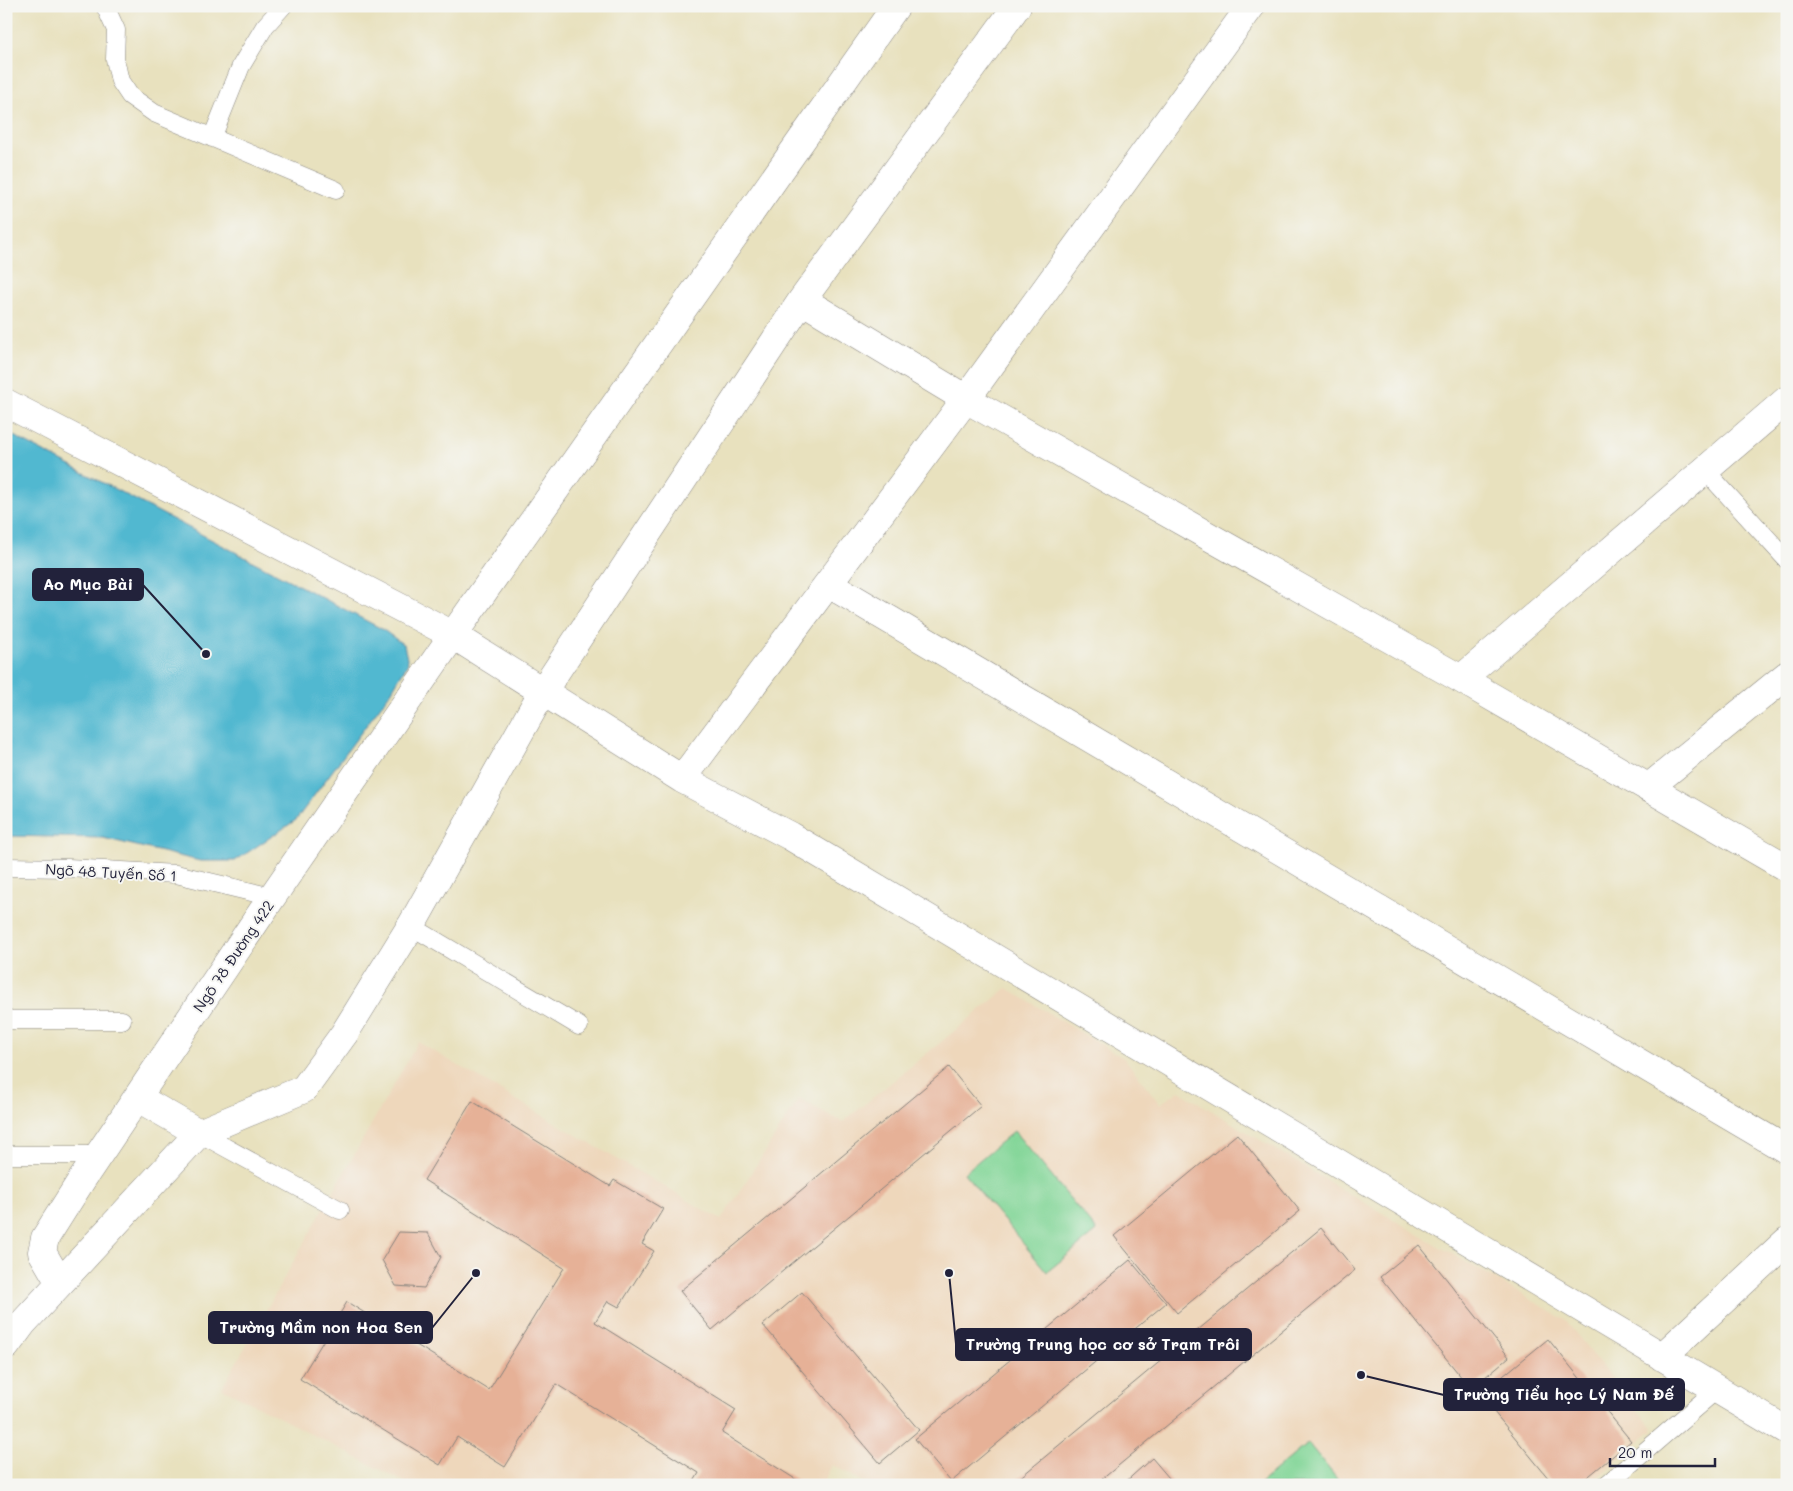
<svg xmlns="http://www.w3.org/2000/svg" width="1793" height="1491" font-family="Mali,sans-serif">
  <style>
    .built { fill: #eed7bb }
    .green { fill: #83d698; stroke: #527c6a }
    .water { fill: #51b8d0; stroke: #3a6d86 }
    .building { fill: #e6b197 }
    .lines { fill: none; stroke-linecap: round; stroke-linejoin: round }
    .lane-casing { stroke: #85827c; stroke-width: 19 }
    .street-casing { stroke: #85827c; stroke-width: 29 }
    .lane { stroke: #fff; stroke-width: 18 }
    .street { stroke: #fff; stroke-width: 28 }
    .labels { text-anchor: middle; dominant-baseline: central; stroke-width: 4; stroke-linejoin: round; paint-order: stroke }
    .street-label { font-size: 15px; fill: #22223b; stroke: #f6f6f2 }
    .leader { fill: none; stroke: #22223b; stroke-width: 2 }
    .callout-dot { fill: #22223b; stroke: #f6f6f2; stroke-width: 2 }
    .callout { fill: #22223b; stroke: #22223b; stroke-width: 2 }
    .callout-label { font-size: 16px; text-anchor: middle; font-weight: bold; fill: #fff }
  </style>
  <rect width="100%" height="100%" fill="#f6f6f2"/>
  <filter id="ink" filterUnits="userSpaceOnUse"><feTurbulence type="fractalNoise" baseFrequency=".02" numOctaves="2"/><feDisplacementMap in="SourceGraphic" scale="10" xChannelSelector="R" yChannelSelector="G"/><feConvolveMatrix kernelMatrix="1 2 1 2 8 2 1 2 1" color-interpolation-filters="sRGB"/></filter>
  <filter id="wash" filterUnits="userSpaceOnUse"><feTurbulence type="fractalNoise" baseFrequency=".0096" numOctaves="4" result="noise"/><feDisplacementMap in="SourceGraphic" scale="20" xChannelSelector="R" yChannelSelector="G"/><feGaussianBlur stdDeviation="1.12" result="paint"/><feColorMatrix in="noise" values="0 0 0 0 0 0 0 0 0 0 0 0 0 0 0 0 0 1.4 0 .05"/><feComposite in="paint" operator="in"/></filter>
  <g filter="url(#wash)">
    <rect width="100%" height="100%" fill="#e8e1be"/>
    <path class="built" d="M1007,988l118,71 35,45 19,-13 157,95 229,134 88,109 -64,56h-719l-38,-20 -10,20h-412l-188,-97 196,-346 303,178 78,-121 44,23z"/>
    <path class="green" d="M1014,1131l83,100 -50,41 -83,-99z
      M1308,1443l34,42h-84z"/>
    <path class="water" d="M6,432l376,197 22,16 4,18 -17,29 -95,128 -61,41h-35l-97,-23 -97,-2z"/>
    <g id="blocks">
      <path class="building" d="M949,1067l32,39 -269,224 -32,-39z
        M472,1101l138,85 4,-6 49,29 -21,35 12,7 -35,56 -11,-6 -13,21 141,88 -14,23 78,49 -2,3h-106l7,-12 -143,-89 -51,83 -48,-30 -17,28 -140,-86 47,-77 142,88 75,-122 -140,-88z
        M1237,1134l63,77 -123,102 -63,-77z
        M1321,1228l34,42 -260,215h-84z
        M399,1232l29,1 13,24 -17,31 -28,-2 -14,-26z
        M1419,1245l90,112 -38,32 -91,-112z
        M1130,1260l36,43 -215,179 -36,-43z
        M802,1292l117,138 -39,33 -117,-138z
        M1548,1339l83,102 -53,44h-24l-74,-90z
        M1152,1458l23,27h-53z"/>
    </g>
  </g>
  <g filter="url(#ink)">
    <use href="#blocks" fill-opacity="0" stroke="#85827c" stroke-width="1"/>
    <g class="lines">
      <g class="lane-casing">
        <path id="lane" d="M105,6l11,24 -1,29 5,22 10,15 24,17 182,77
          M212,138l29,-72 24,-40 18,-20
          M1705,470l82,90
          M6,867l62,1 108,6 96,23
          M411,926l168,100
          M6,1020h116
          M199,1133l141,77
          M6,1155h94
          M1606,1485l110,-95"/>
      </g>
      <g class="street-casing">
        <path id="street" d="M802,300l164,99 495,280 326,189
          M6,403l447,232 229,144 108,57 997,595
          M829,584l958,566
          M1461,679l326,-279
          M682,779l284,-380 285,-393
          M1648,788l139,-113
          M138,1098l61,35
          M60,1283l-18,-31 3,-14 36,-57 191,-284 181,-262 443,-629
          M6,1346l17,-23 176,-190 105,-44 40,-55 67,-108 132,-235 259,-391 215,-294
          M1662,1357l125,-116"/>
      </g>
      <use href="#lane" class="lane"/>
      <use href="#street" class="street"/>
    </g>
  </g>
  <g class="labels">
    <g class="street-label">
      <text transform="translate(111 872) rotate(3)">Ngõ 48 Tuyến Số 1</text>
      <text transform="translate(233 956) rotate(-56)">Ngõ 78 Đường 422</text>
    </g>
  </g>
  <path class="leader" d="M206 654L143 585M476 1273L432 1328M949 1273L956 1344M1361 1375L1444 1395"/>
  <g class="callout-dot">
    <circle cx="206" cy="654" r="5"/>
    <circle cx="476" cy="1273" r="5"/>
    <circle cx="949" cy="1273" r="5"/>
    <circle cx="1361" cy="1375" r="5"/>
  </g>
  <g class="callout">
    <rect x="33" y="569" width="110" height="31" rx="5"/>
    <rect x="209" y="1312" width="223" height="31" rx="5"/>
    <rect x="956" y="1329" width="295" height="31" rx="5"/>
    <rect x="1444" y="1379" width="240" height="31" rx="5"/>
  </g>
  <g class="callout-label">
    <text x="88" y="590">Ao Mục Bài</text>
    <text x="321" y="1333">Trường Mầm non Hoa Sen</text>
    <text x="1103" y="1350">Trường Trung học cơ sở Trạm Trôi</text>
    <text x="1564" y="1400">Trường Tiểu học Lý Nam Đế</text>
  </g>
  <rect width="1793" height="1491" fill="none" stroke="#f6f6f2" stroke-width="25"/>
  <path d="M1610 1458v8h105v-8" fill="none" stroke="#22223b" stroke-width="2.5"/>
  <text x="1618" y="1458" font-size="15" fill="#22223b" stroke="#f6f6f2" stroke-width="4" paint-order="stroke">20 m</text>
</svg>
